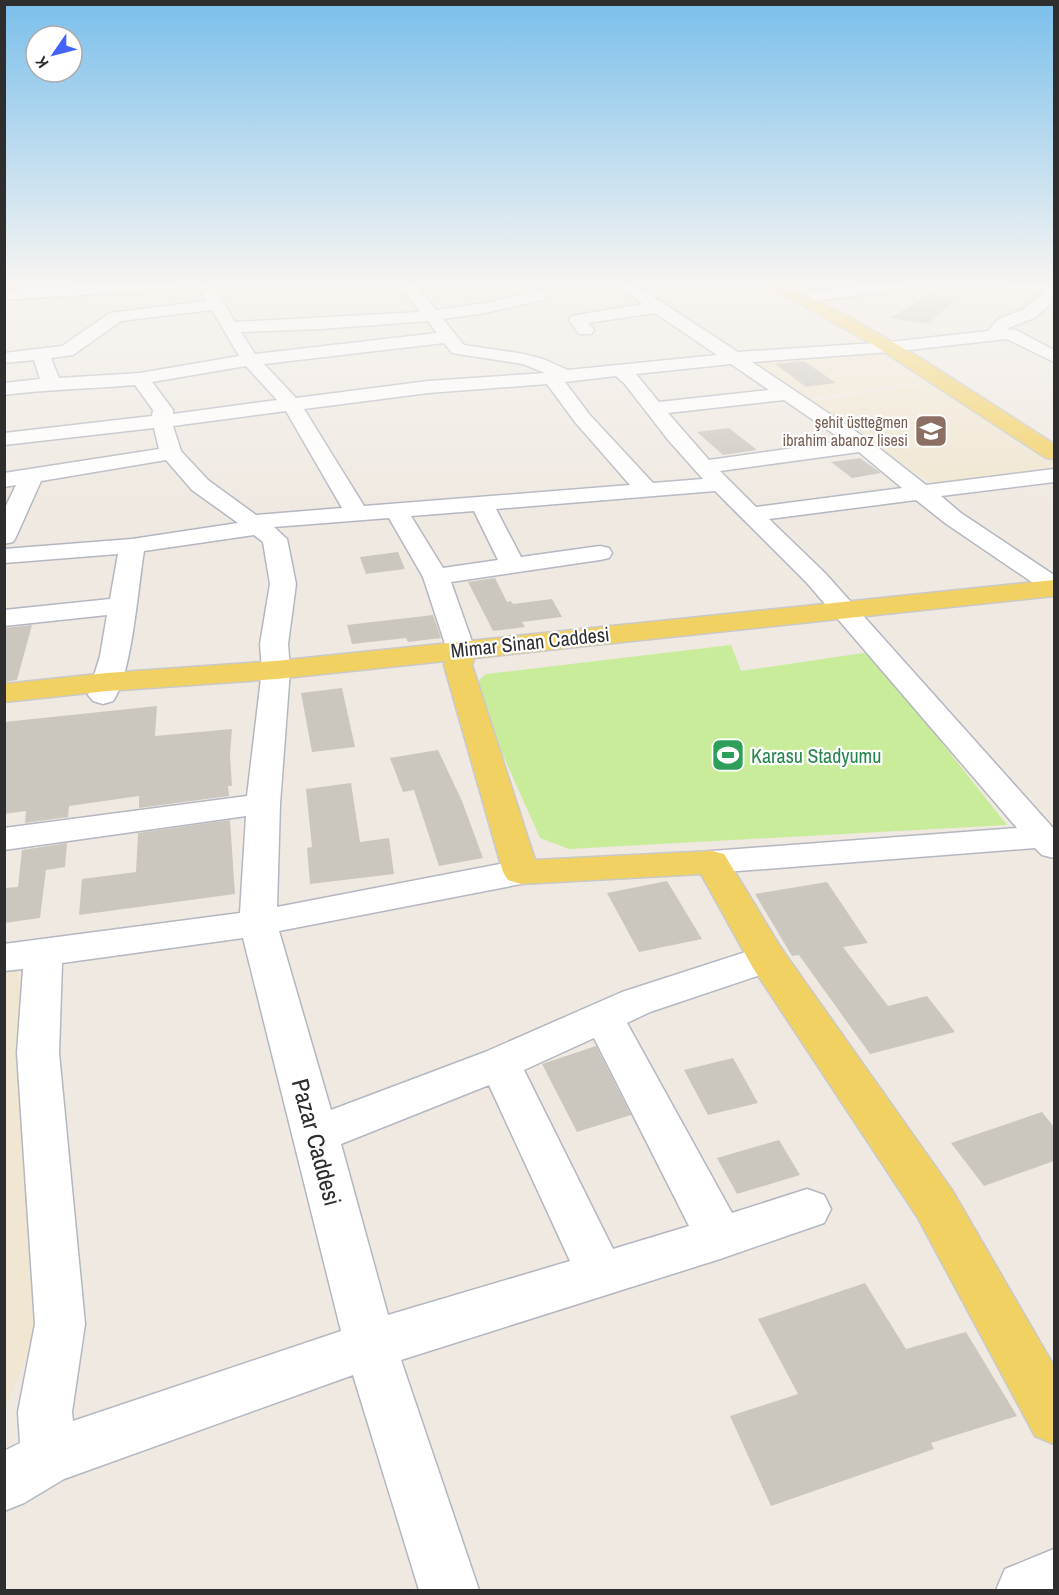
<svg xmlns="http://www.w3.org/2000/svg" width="1059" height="1595" font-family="'Archivo Narrow',sans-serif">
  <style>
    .education { fill: #f0e6d1 }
    .pitch { fill: #c9ec9a }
    .building { fill: #cbc7bf }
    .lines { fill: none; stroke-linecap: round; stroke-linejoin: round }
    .minor-casing { stroke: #b4b7c1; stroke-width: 3 }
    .major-casing { stroke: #c9c9c9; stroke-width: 3 }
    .minor { fill: #fff; fill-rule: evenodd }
    .major { fill: #f2d163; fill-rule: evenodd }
    .labels { text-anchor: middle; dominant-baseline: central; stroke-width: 4.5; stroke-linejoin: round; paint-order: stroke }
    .far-education-label { font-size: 16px; fill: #785e54; stroke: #fff; text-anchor: end }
    .street-label { font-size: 20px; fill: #2e2e2e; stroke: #fff }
    .leisure-label { font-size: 20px; fill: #27864d; stroke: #fff; text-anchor: start }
    .near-street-label { font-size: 24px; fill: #2e2e2e; stroke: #fff }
  </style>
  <rect width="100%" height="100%" fill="#efe9e1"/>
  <path class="education" d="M890,349l48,31 -131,19 -63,-39z
    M934,382l120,78v12l-106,13 -16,-2 -125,-81z
    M18,965l17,373 -30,70 -1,-441z"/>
  <path class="pitch" d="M731,645l10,26 129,-19 137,173 -438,24 -29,-11 -68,-152 14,-12z"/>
  <path class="building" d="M932,294l24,4 -27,26 -39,-6z
    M804,361l32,22 -30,4 -31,-23z
    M729,428l28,22 -34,5 -26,-23z
    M860,458l21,15 -29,5 -21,-16z
    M398,552l7,17 -39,5 -6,-17z
    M495,578l12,24 4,-1 2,3 39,-5 10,18 -40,5 3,5 -32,4 -25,-49z
    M433,615l8,23 -33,4 -2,-4 -54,6 -5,-19z
    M32,625l-15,55 -13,2v-54z
    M342,688l13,59 -43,5 -11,-59z
    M157,706l-2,30 77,-7 -2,26 2,31h-4l1,10 -90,12v-12l-70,10 -1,11 -43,6 1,-12 -22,3v-92z
    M438,750l24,51 21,57 -44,8 -25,-76 -11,2 -13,-34z
    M351,783l9,59 29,-4 5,36 -84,10 -3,-36 5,-1 -6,-58z
    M230,820l5,74 -156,21 3,-36 54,-7 2,-39z
    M67,843l-2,24 -19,3 -6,48 -36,5v-35l14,-1 4,-37z
    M667,881l35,58 -63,13 -32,-59z
    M827,882l41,61 -25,4 45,59 39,-10 28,36 -85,22 -71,-99 -7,1 -37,-62z
    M596,1046l35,69 -54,17 -35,-68z
    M733,1058l25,45 -50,12 -24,-45z
    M1042,1112l12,15v34l-70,25 -33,-43z
    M779,1140l21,35 -63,19 -20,-36z
    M865,1283l41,66 60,-17 51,84 -86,27 3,6 -163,57 -41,-90 68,-22 -40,-75z"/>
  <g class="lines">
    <g class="minor-casing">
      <path id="minor" d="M102,284h79l-8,5 -169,11v-10z
        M196,284h16l23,38 185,-10 -21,-28h16l21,26 49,-7 54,-12 6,2 2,3 -2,3 -60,14 -42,6 21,26 60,9 19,5 25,11 149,-15 -62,-42 -67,10 6,7 -3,4h-12l-10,-14 2,-4 72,-12 -27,-20h18l104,68 152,-10 98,-11 10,-12 24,-9 24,-18 -37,-3 -8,-5h53v17l-20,17 -28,11 10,1 38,20v12l-47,-23 -117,13 -138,10 118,79 56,44 128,-16v13l-113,14 20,17 93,62v19l-9,-3 -100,-68 -29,-23 -147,19 56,54 229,256v29l-12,-3 -7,-7 -323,25 -12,-3 -6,-8 6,-8 12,-3 305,-23 -210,-245 -92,-92 -219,18 25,48 79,-11 9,2 3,5 -3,5 -9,2 -149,22 24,68 -4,6 -10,2 -10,-2 -4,-6 -24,-73 -34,-59 -115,9 13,12 9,45 -8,60 2,26 -10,134 -3,103 244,-47 13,4 5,8 -5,8 -13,4 -242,47 52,179 154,-58 137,-60 145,-47 14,3 5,10 -5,10 -131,44 -23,11 105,190 75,-24 17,6 7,14 -7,14 -104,36 -319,101 78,230h-60l-66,-215 -289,104 -40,24 -20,8v-60l16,-8 -2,-31 17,-88 -18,-271 6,-84 -19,2v-27l236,-31 6,-97 -242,34v-22l243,-32 15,-126 -2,-26 10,-60 -7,-42 -9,-7 -110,16c-6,35 -12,124 -31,150l-10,3 -10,-3 -5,-6 12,-39 7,-41 -103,11v-16l106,-11 8,-45 -114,9v-14l128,-10 106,-16 -46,-33 -26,-30 -125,21 -25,56 -3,5 -9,2v-34l12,-25 -12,2v-14l155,-24 -5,-21 -150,17v-12l148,-17 1,-6 -18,-25c-44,4 -87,4 -131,10v-12l36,-4 -6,-19 -30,3v-10l58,-7 48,-33 96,-12zM212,310l27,46 -99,17 -81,5 -8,-20 22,-3 48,-34zM428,321l9,12 -182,21 -14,-22 80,-3zM444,343l8,10 71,11 22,9 -117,8 -132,17 -32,-34zM731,364l38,26 -110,12 -23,-28zM246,366l31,34 -104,14v-4l-21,-28zM616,376l8,7 45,58 34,38 -50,4 -64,-69 -24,-32zM547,384l28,38 55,63 -266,21 -60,-97 124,-16zM784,400l60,41 -135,19 -41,-47zM286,411l56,97 -86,7 -48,-35 -27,-29 -8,-25zM859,452l43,36 -146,19 -36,-36zM474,511l24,49 -55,8 -32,-52zM243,938l98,393 -268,90 -1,-9 13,-88 -26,-271 3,-90zM594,1038l95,188 -76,23 -89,-179zM489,1085l81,176 -182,54 -47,-171z
        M870,284h41l-8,5 -93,13 -8,-5 8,-5z
        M1054,1549v41h-58l9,-21z"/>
    </g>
    <g class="major-casing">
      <path id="major" d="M764,284h20l67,34 71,41 132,85v15l-8,-1 -171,-112z
        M1054,580v16l-580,62 -2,7 63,195 177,-9 12,3 57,94 171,242 102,176v78l-19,-8 -117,-218 -165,-250 -52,-94 -180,10 -13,-4 -5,-8 -59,-207 1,-4 -169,18 -169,12 -103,11v-18l103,-11 169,-12z"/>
    </g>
    <use href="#minor" class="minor"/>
    <use href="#major" class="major"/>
  </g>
  <linearGradient id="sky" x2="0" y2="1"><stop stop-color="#7abfeb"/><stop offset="0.56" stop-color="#f8f5f2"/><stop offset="1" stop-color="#f8f5f2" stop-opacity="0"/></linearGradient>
  <rect width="1059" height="507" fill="url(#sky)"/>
  <defs>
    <g id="school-square" transform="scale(1.725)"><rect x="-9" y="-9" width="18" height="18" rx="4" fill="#8d6e63" stroke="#fff"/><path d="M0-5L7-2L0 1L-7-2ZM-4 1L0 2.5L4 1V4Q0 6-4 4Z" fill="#fff"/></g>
    <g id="stadium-square" transform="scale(1.725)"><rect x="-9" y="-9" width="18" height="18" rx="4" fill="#2e9e5b" stroke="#fff"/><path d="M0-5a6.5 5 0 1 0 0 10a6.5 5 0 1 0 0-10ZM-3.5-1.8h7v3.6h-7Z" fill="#fff"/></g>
  </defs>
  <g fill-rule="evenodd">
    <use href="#school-square" x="931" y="431"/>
    <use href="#stadium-square" x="728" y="755"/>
  </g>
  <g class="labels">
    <g class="far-education-label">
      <text x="908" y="422">şehit üstteğmen<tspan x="908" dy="18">ibrahim abanoz lisesi</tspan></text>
    </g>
    <g class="street-label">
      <text transform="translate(530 642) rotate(-6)">Mimar Sinan Caddesi</text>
    </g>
    <g class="leisure-label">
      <text x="751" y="755">Karasu Stadyumu</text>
    </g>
    <g class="near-street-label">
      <text transform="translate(317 1142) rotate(75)">Pazar Caddesi</text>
    </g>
  </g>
  <rect width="1059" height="1595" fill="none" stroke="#2e2e2e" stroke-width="12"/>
  <g transform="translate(54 54) rotate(235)"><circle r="28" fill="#ffffff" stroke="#ababab" stroke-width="1.5"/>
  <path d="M0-4.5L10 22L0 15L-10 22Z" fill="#4264fb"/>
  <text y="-9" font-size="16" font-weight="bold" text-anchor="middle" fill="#2e2e2e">K</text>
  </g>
</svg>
